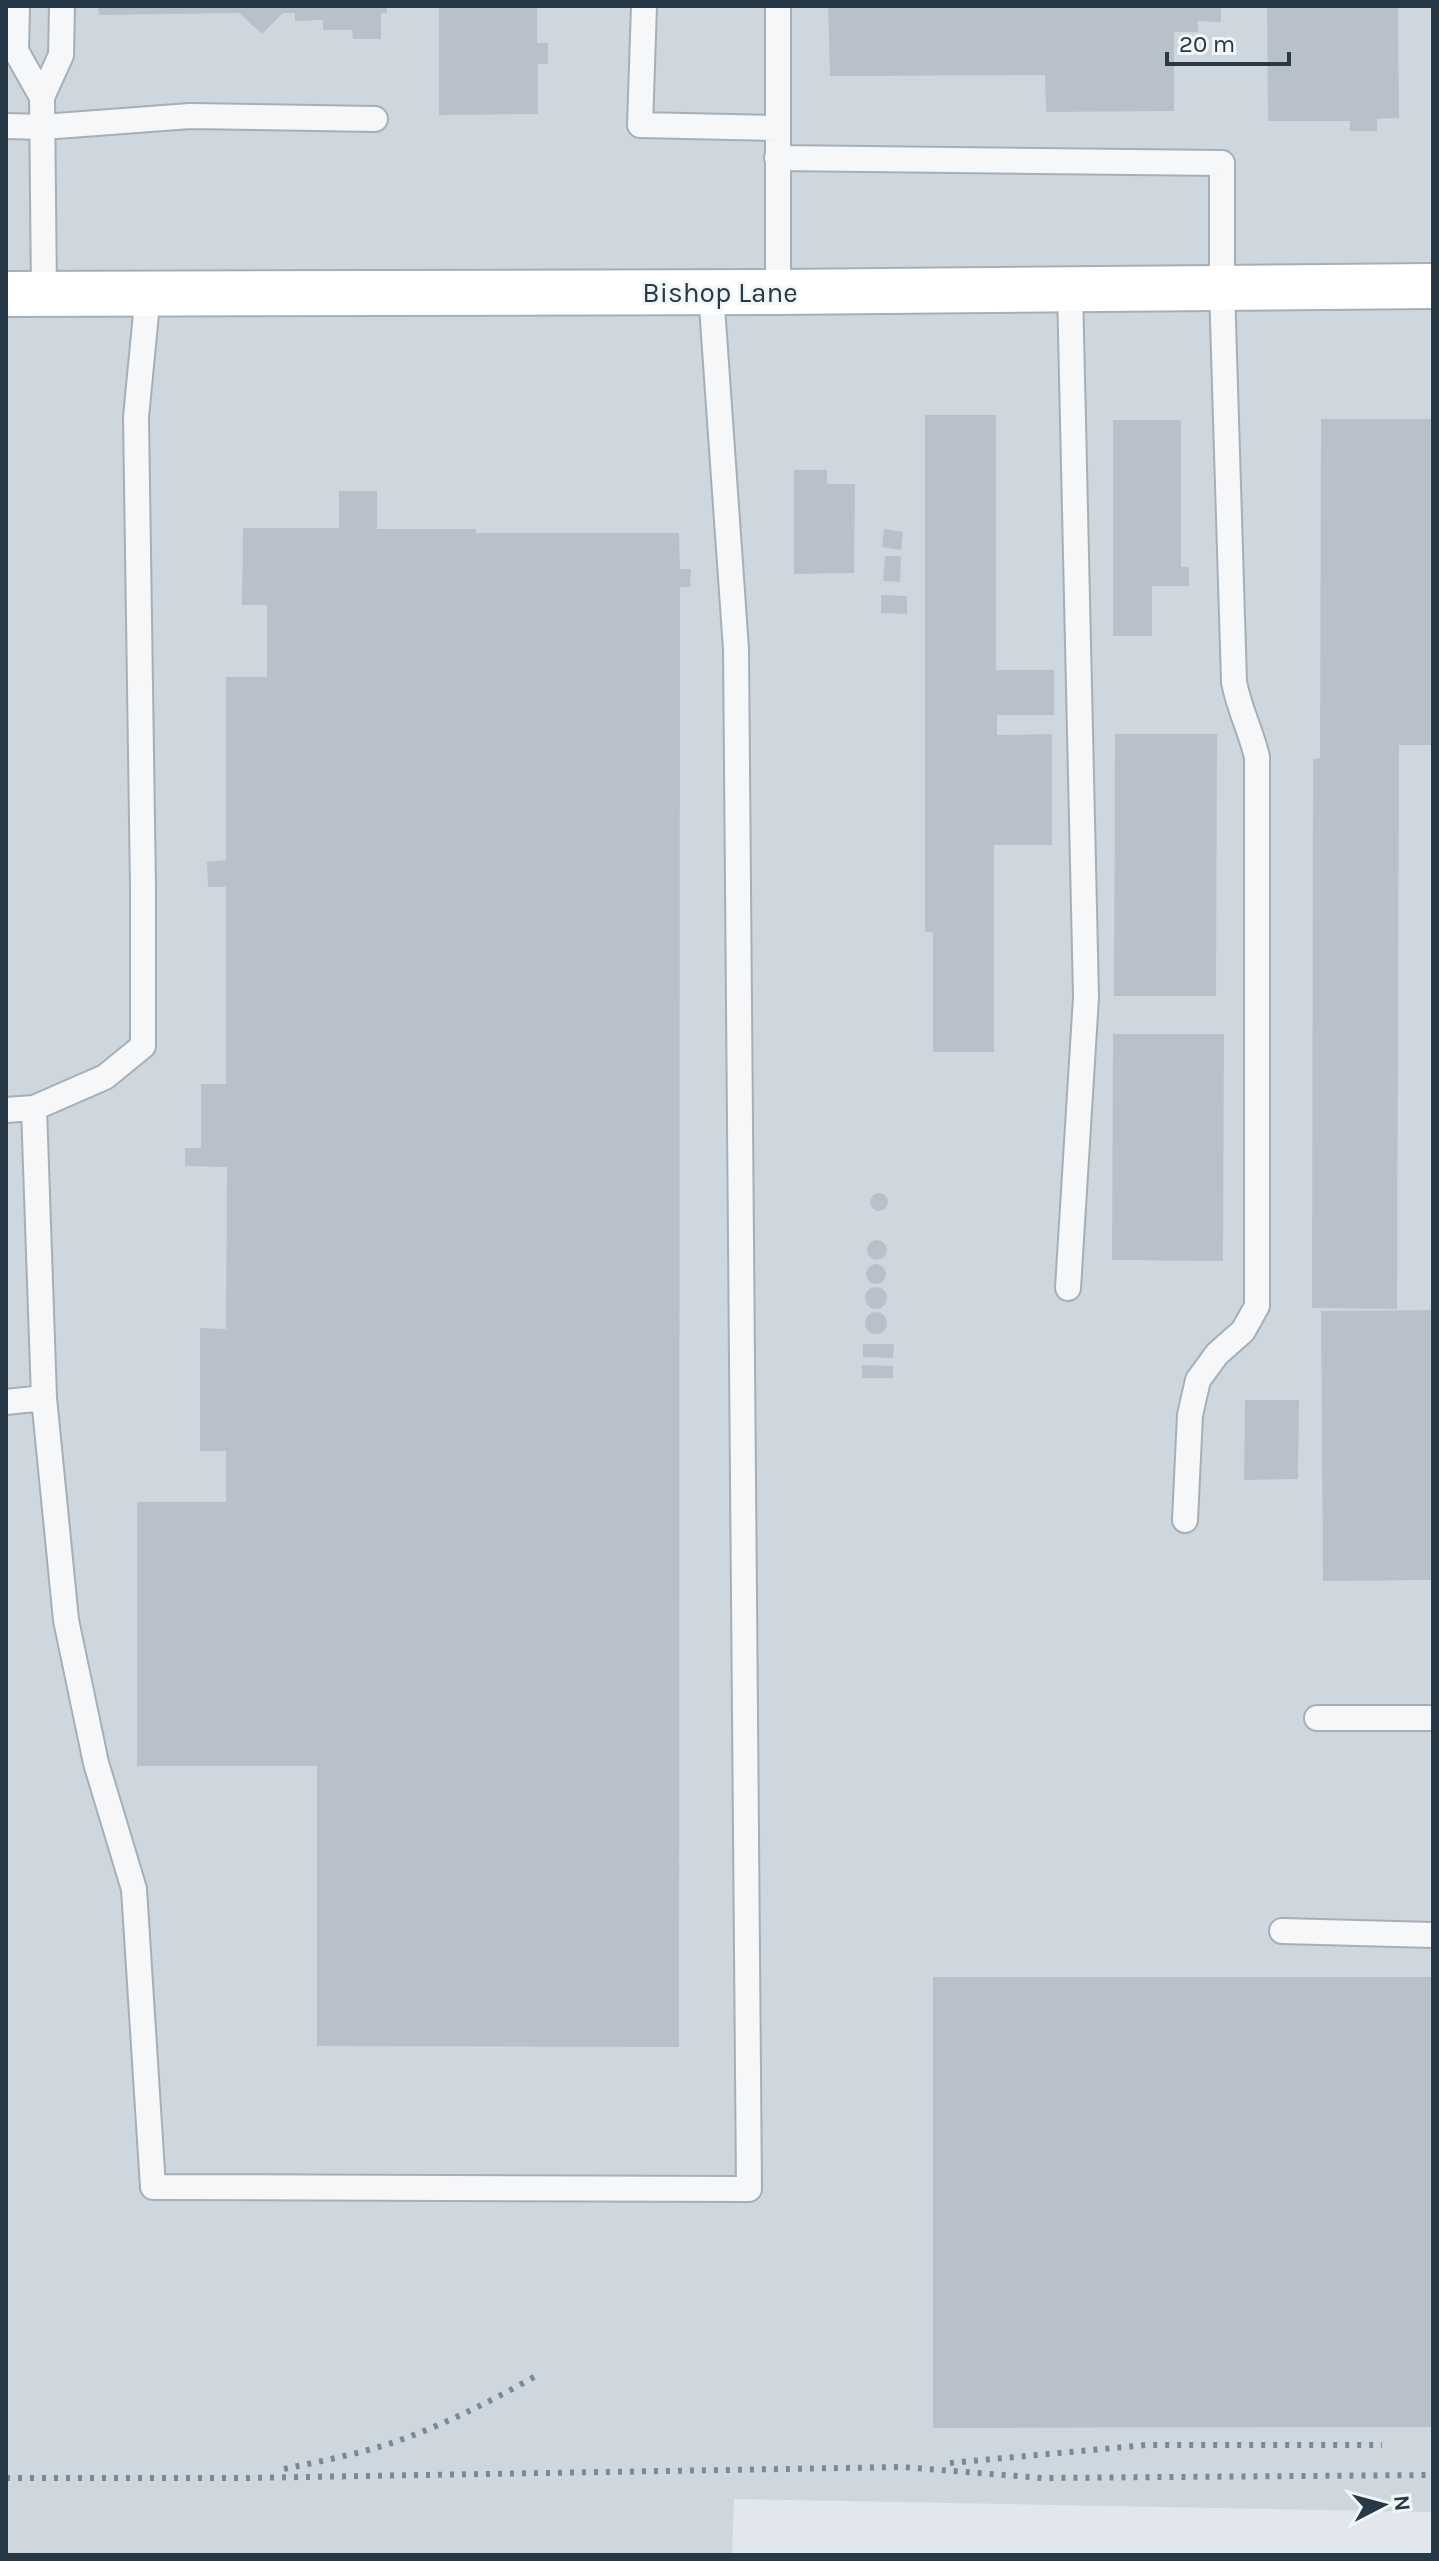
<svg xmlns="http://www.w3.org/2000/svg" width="1439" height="2561" font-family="Karla,sans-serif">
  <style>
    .built { fill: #cfd7de }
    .building { fill: #b8c1ca }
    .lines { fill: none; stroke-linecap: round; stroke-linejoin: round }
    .lane-casing { stroke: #a5afb7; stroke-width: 28 }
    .secondary-casing { stroke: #a5afb7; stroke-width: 48 }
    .lane { stroke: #f5f7f9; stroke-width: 24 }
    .secondary { stroke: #fff; stroke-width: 44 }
    .rail { stroke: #798a97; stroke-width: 6; stroke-dasharray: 4 8; stroke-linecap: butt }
    .labels { text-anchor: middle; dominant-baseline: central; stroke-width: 6; stroke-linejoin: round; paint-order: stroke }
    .street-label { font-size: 28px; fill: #273846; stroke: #f1f6f8 }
  </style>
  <rect width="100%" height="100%" fill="#e1e7ec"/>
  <path class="built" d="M6,6h1427v2506l-699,-13 -2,56h-726z"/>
  <path class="building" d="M98,6h289v7h-6v26h-28l-1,-9h-29v-10l-28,1v-8h-12l-21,21 -23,-21 -140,2z
    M439,6h98v37h11v21h-10v50l-99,1z
    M828,6h393v16l-23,-1v11h-24v79l-128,1 -1,-37 -215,1z
    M1267,6l131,1 1,111 -22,1v12h-27v-10h-82z
    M925,415h71v255h58v45h-57v20l55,-1v111h-58v207h-61v-120h-8z
    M1321,419h112v326h-34l-2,564 -85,-1 1,-549 7,-1z
    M1113,420h68v147h8v19h-37v50h-39z
    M794,470h33v14h28l-1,89 -60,1z
    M339,491h38v38h99v4h203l1,36h11l-1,18h-10l-1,1460 -362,-1v-280h-180v-264h89v-51h-26v-123l26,1 1,-162 -42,-1v-18h16v-64h25v-197h-18l-1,-25 19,-2v-183h41v-72h-25l1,-77h96z
    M884,529l19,3 -2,18 -19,-3z
    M885,556h16l-1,26 -17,-1z
    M881,595l26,1v18l-26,-1z
    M1115,734h102l-1,262h-102z
    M1113,1034h111l-1,227 -111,-1z
    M870 1202a9 9 0 1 1 18 0a9 9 0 1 1-18 0Z
    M867 1250a10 10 0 1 1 20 0a10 10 0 1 1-20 0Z
    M866 1274a10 10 0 1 1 20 0a10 10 0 1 1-20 0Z
    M865 1298a11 11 0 1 1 22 0a11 11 0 1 1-22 0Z
    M1433,1310v270l-110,1 -2,-270z
    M865 1323a11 11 0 1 1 22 0a11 11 0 1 1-22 0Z
    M863,1344h31l-1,14 -30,-1z
    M862,1365l31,1v12h-31z
    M1245,1400h54l-1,79 -54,1z
    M933,1977h500v450l-500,1z"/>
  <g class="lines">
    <g class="lane-casing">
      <path id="lane" d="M17,6l-1,45 26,46
        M644,6l-4,119 138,3
        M778,6v286
        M6,126l37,1 147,-11 185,3
        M777,158l445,5v125l12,394c5,27 17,49 23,75v549l-14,25 -26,23 -19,26 -8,35 -5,105
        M44,294l-2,-197 19,-42 1,-49
        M6,1110l28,-2 71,-31 38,-31v-158l-7,-471 12,-124
        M1068,1288l18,-291 -16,-708
        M44,1398l22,222 30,143 38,126 19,298 596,2 -13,-1540 -25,-357
        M6,1402l38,-4 -10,-290
        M1317,1718h116
        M1282,1931l151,4"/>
    </g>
    <g class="secondary-casing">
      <path id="secondary" d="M6,294l772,-2 655,-6"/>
    </g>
    <use href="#lane" class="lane"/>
    <use href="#secondary" class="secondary"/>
    <path class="rail" d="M950,2463l196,-18h236
      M284,2469c42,-9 86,-17 127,-33 45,-17 88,-39 130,-63
      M6,2478h239l657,-11 140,11 391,-3"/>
  </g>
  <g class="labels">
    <g class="street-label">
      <text x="720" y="292">Bishop Lane</text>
    </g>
  </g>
  <rect width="1439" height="2561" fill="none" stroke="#273846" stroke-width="16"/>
  <g transform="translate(1383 2505) rotate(84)" stroke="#f1f6f8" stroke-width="6" paint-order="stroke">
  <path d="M0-6L14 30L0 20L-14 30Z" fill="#273846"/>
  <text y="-12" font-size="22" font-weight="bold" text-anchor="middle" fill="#273846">N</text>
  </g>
  <path d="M1167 52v12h122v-12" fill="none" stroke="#273846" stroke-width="4"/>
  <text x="1179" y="52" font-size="24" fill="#273846" stroke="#f1f6f8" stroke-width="6" paint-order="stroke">20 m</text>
</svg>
